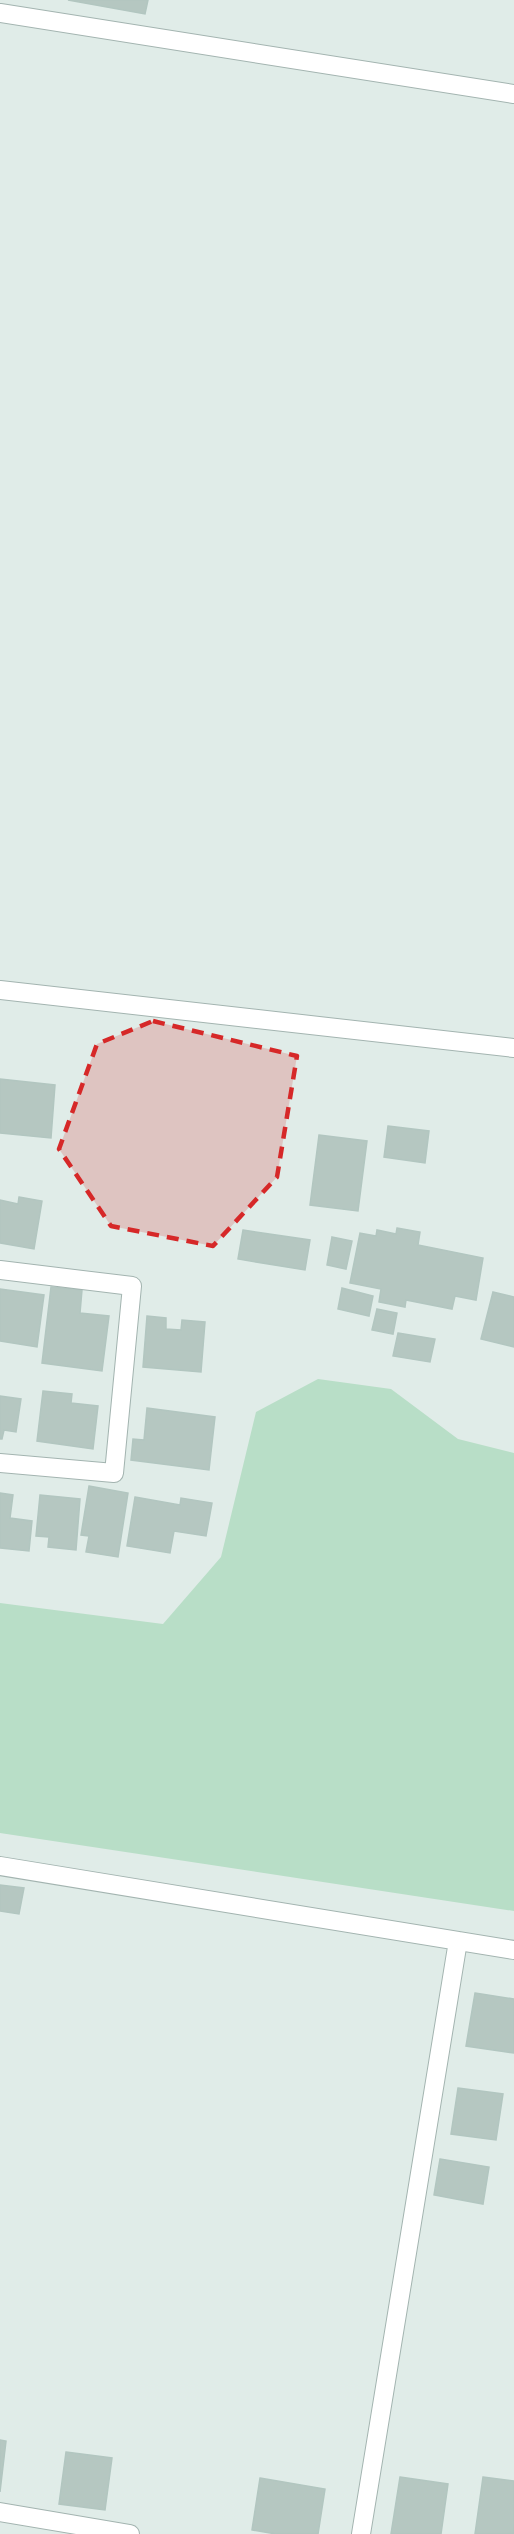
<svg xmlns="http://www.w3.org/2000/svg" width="514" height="2534" font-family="Barlow,sans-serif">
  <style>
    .green { fill: #b8dec7 }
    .building { fill: #b5c7c1; stroke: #b2c6c0; stroke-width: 1.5 }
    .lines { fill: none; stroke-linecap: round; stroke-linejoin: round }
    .minor-casing { stroke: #a3b4b0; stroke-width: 20 }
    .minor { stroke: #fff; stroke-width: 18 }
    .marked { fill: #d62828; fill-opacity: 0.2; stroke: #d62828; stroke-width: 4.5; stroke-dasharray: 12 8; stroke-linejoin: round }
  </style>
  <rect width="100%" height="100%" fill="#e0ece8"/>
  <path class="green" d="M318,1379l73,10 67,50 56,14v458l-514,-78v-230l163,21 58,-67 35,-145z"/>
  <path class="building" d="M68,0h80l-3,14z
    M0,1079l55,6 -4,53 -51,-5z
    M388,1126l41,5 -4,32 -41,-6z
    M319,1135l48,6 -9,70 -48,-6z
    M19,1197l23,4 -8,48 -34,-6v-43l18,4z
    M397,1228l23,4 -2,13 65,13 -7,42 -21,-4 -3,13 -46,-9 -1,7 -26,-5 2,-13 -31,-6 10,-50 16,3 1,-6 19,4z
    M243,1230l67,10 -5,30 -67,-11z
    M332,1237l20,4 -6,28 -19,-4z
    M51,1287l31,3 -2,23 29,3 -7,55 -60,-8z
    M342,1288l31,8 -4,20 -31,-7z
    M0,1289l44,6 -7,52 -37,-6z
    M493,1292l21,5v50l-33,-8z
    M377,1309l20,4 -4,21 -21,-4z
    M147,1316l19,2v11l15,1 1,-10 23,2 -4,50 -58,-5z
    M398,1333l37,6 -5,23 -37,-6z
    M43,1391l29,3 -1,9 27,3 -5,43 -56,-8z
    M0,1396l21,3 -5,33 -12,-2 -2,9h-2z
    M147,1408l68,9 -6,53 -78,-10 2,-21 11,1z
    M89,1486l39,7 -10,64 -32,-5 3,-16 -8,-1z
    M0,1493l13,2 -3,23 22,3 -3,30 -29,-3z
    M40,1495l40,4 -4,51 -28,-3 1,-10 -13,-1z
    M135,1497l45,8 1,-7 31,5 -6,33 -32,-5 -4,22 -43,-7z
    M0,1885l24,3 -5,26 -19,-3z
    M475,1993l39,6v54l-48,-7z
    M458,2088l45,6 -7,46 -45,-6z
    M440,2159l49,8 -6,37 -49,-9z
    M0,2440l6,1 -6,51z
    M66,2452l46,6 -7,52 -46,-6z
    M400,2477l48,7 -7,50h-50z
    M483,2477l31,4v53h-39z
    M260,2478l65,11 -7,45h-42l-24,-4z"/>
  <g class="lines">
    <g class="minor-casing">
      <path id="minor" d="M0,13l514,81
        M0,990l514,58
        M0,1270l132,16 -18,187 -114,-10
        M0,1866l514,84
        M0,2512l130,22
        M361,2534l97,-593"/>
    </g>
    <use href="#minor" class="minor"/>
  </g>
  <path class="marked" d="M153,1021l144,35 -20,121 -64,69 -102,-20 -52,-77 38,-105z"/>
</svg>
